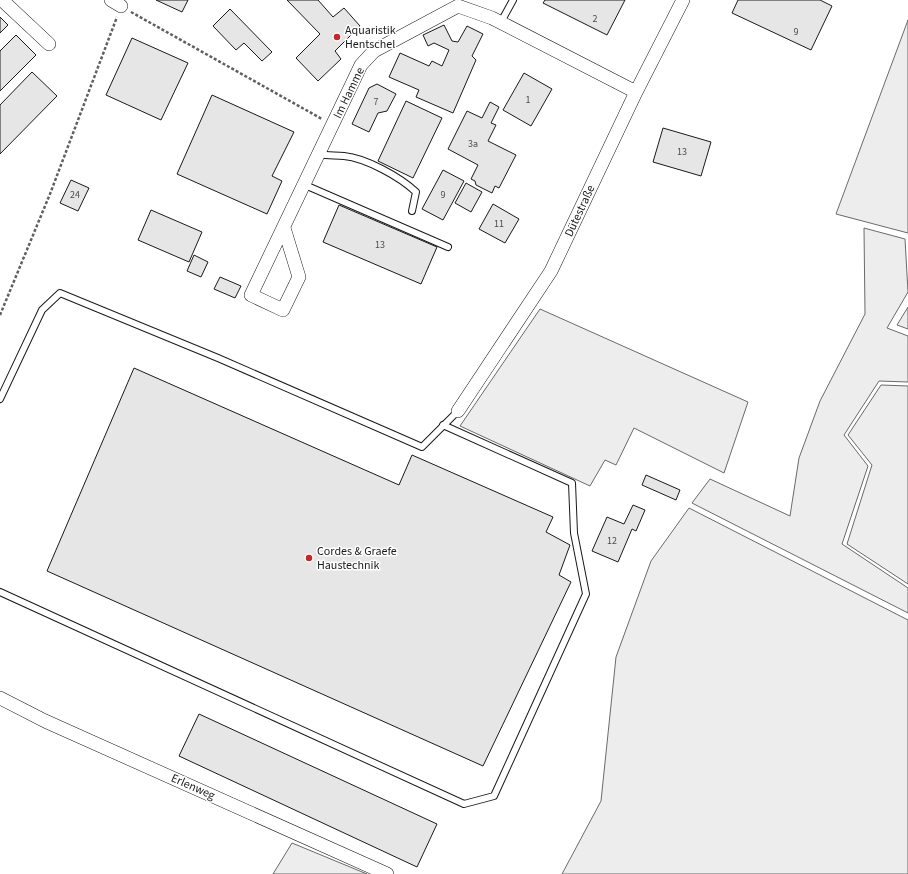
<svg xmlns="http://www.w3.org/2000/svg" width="908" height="874" font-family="'Source Sans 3',sans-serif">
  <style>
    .built { fill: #ededed; stroke: #6a6a6a }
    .building { fill: #e6e6e6; stroke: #1a1a1a }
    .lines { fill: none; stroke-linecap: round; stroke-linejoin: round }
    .lane-casing { stroke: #1a1a1a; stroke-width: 8 }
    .street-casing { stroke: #1a1a1a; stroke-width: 14 }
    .path { stroke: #5f5f5f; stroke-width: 2.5; stroke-dasharray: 3 2; stroke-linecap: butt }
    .lane { stroke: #fff; stroke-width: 6 }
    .street { stroke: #fff; stroke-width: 13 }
    .poi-dot { fill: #c62828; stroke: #fff; stroke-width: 1.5 }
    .labels { text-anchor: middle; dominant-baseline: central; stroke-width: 3; stroke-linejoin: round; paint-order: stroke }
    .number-label { font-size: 10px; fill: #4d4d4d }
    .poi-label { font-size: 12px; fill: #1a1a1a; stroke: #fff; text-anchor: start }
    .street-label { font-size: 12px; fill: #1a1a1a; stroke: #fff }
  </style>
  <rect width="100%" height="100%" fill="#fff"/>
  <path class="built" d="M908,20v213l-72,-19z
    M864,228l41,11 3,53 -21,36 21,8v46l-29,-1 -35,54 24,31 -26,78 66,44v25l-216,-110 18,-24 80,37 9,-58 21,-57 45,-87z
    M908,307v22l-11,-4z
    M540,309l208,93 -24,71 -90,-45 -18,37 -11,-5 -15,26 -130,-60z
    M881,385l27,1v198l-61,-40 25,-79 -24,-30z
    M689,508l219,112v254h-346l39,-73 15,-144 35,-96z
    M292,843l75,31h-94z"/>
  <path class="building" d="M156,0h32l-6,12z
    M287,0h31l15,17 11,-9 16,18 -25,25 6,8 -23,22 -22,-23 24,-24z
    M545,0h80l-18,35 -64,-32z
    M738,0h82l12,6 -21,44 -79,-37z
    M230,9l42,43 -10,9 -18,-18 -8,7 -23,-24z
    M0,17l8,8 -8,8z
    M444,25l8,16 6,1 9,-16 16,8 -11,22 4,4 -23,53 -37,-16 3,-7 -30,-13 11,-24 29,13 3,-5 10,5 7,-16 -15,-7 -6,3 -5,-11z
    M16,35l20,20 -36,36v-40z
    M132,38l56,25 -27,57 -55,-25z
    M32,72l25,24 -57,58v-49z
    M524,73l28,16 -21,37 -28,-16z
    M377,84l19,10 -9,17 -9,2 -9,19 -17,-8 17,-36z
    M212,95l82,37 -22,44 10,5 -15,33 -90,-40z
    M406,101l36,17 -29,60 -35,-17z
    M490,102l9,5 -8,16 5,2 -8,16 28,14 -17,33 -4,-2 -3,7 -16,-8 -1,-4 -4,-2 7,-14 -30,-16 19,-38 15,7z
    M663,128l48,14 -10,34 -48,-14z
    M443,170l21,11 -21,39 -21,-11z
    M71,180l18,8 -11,23 -18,-8z
    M466,183l16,9 -11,20 -16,-9z
    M493,204l26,15 -14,24 -26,-14z
    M339,205l98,42 -16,37 -98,-42z
    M151,210l51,22 -13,30 -51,-22z
    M194,255l14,7 -7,15 -14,-6z
    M220,277l21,9 -6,12 -21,-9z
    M134,368l265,117 13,-30 141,62 -7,15 24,13 -11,30 12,7 -88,184 -436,-195z
    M646,475l34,15 -4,10 -34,-15z
    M633,505l12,5 -9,21 -4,-2 -14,33 -26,-11 15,-34 17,7z
    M199,714l238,110 -20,43 -238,-111z"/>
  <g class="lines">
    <g class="lane-casing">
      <path id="lane" d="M501,22l12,-22
        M319,154c9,2 16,1 25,2 22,2 56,21 72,36l-4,19
        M305,185l143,62
        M0,399l42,-89 18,-17 158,65 204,89 36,-36
        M0,592l464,212 30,-8 92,-202 -12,-61 -2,-50 -129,-58"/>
    </g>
    <g class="street-casing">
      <path id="street" d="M2,0l47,44
        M111,0l10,6
        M284,228l15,49 -16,33 -32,-15 110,-230 13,-14 84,-45 34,12 144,74
        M458,411l93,-140 85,-179 47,-92
        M0,698l45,23 342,153"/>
    </g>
    <path class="path" d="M131,12l191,107
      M0,315l50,-121 67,-177"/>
    <use href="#lane" class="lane"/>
    <use href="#street" class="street"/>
  </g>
  <g class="poi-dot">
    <circle cx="337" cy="37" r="4"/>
    <circle cx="309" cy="558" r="4"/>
  </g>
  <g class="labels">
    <g class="number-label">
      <text x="595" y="19">2</text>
      <text x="796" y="32">9</text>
      <text x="528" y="100">1</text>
      <text x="376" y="102">7</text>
      <text x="473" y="144">3a</text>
      <text x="682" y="152">13</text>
      <text x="75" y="195">24</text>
      <text x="443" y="195">9</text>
      <text x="499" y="224">11</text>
      <text x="380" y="245">13</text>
      <text x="612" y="541">12</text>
    </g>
    <g class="poi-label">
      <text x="345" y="30">Aquaristik<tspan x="345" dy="14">Hentschel</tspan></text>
      <text x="317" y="551">Cordes &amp; Graefe<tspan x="317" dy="14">Haustechnik</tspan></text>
    </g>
    <g class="street-label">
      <text transform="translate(349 93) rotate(-64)">Im Hamme</text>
      <text transform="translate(580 211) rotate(-65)">Dütestraße</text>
      <text transform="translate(193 787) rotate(24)">Erlenweg</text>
    </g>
  </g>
</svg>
